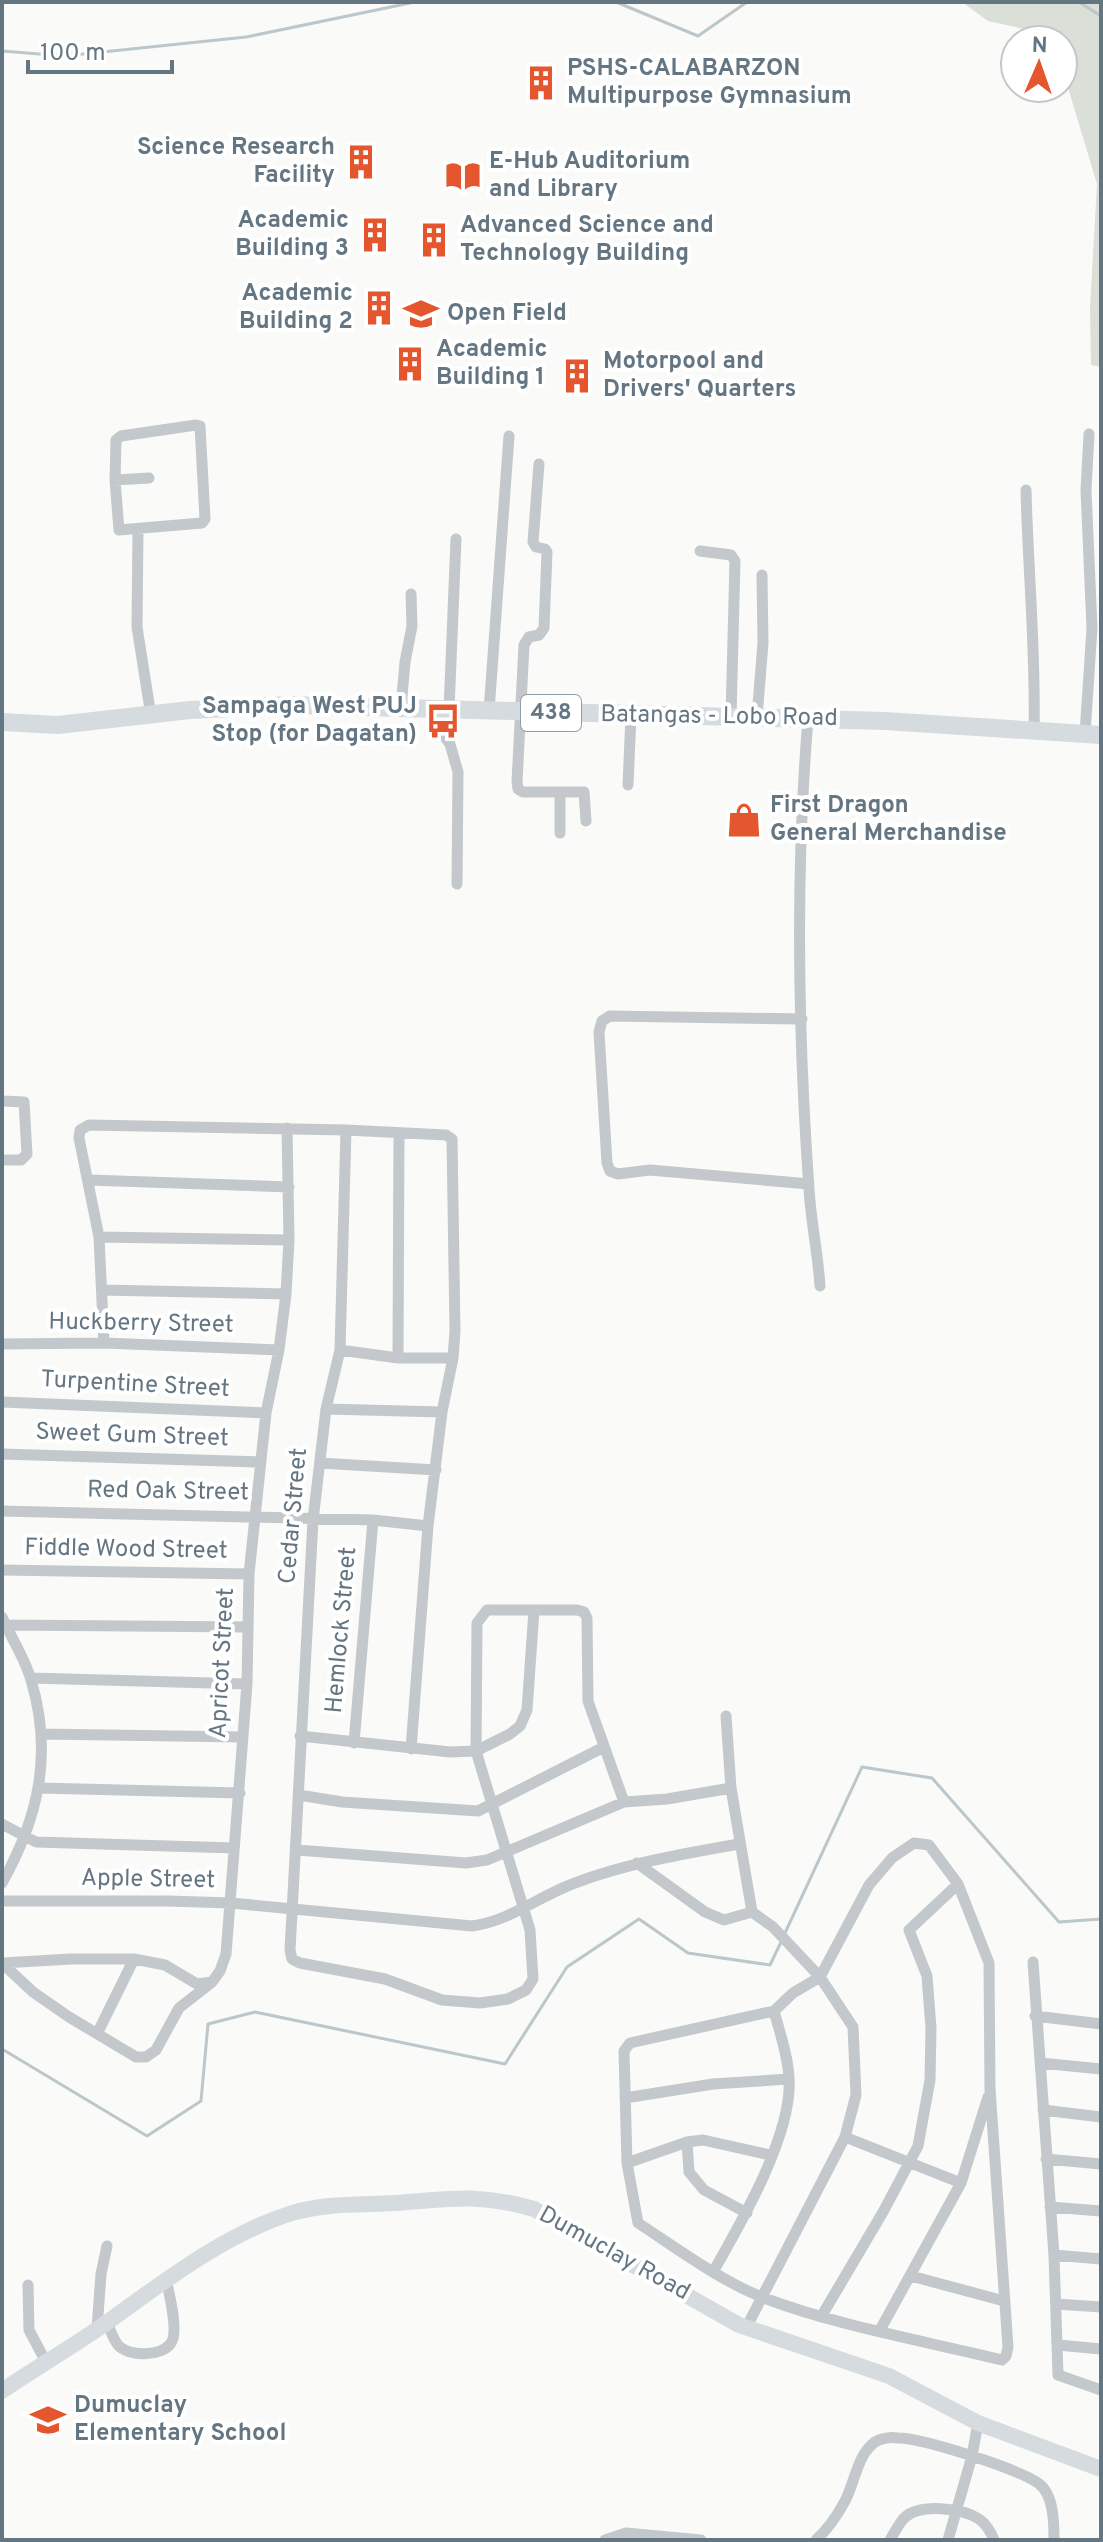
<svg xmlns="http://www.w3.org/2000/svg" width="1103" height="2542" font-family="Overpass,sans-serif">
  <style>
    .green { fill: #dadfd7 }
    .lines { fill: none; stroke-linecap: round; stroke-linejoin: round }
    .stream { stroke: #bbc7cb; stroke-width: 3 }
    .street { stroke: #c3c8cc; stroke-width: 11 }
    .secondary { stroke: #d6dbdf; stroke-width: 16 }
    .primary { stroke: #d6dbdf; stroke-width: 18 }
    .labels { text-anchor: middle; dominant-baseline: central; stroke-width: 8; stroke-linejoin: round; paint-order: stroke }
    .shield { fill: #fff; stroke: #939fa8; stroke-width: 2 }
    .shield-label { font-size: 22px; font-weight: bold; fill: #657683 }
    .poi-label { font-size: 24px; font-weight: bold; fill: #657683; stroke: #fff; text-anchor: start }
    .street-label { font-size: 24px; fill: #657683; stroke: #fff }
  </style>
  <rect width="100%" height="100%" fill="#fafaf8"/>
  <path class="green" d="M962,2h139v365l-10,-2 -1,-57 7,-124 -34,-113v-31h-9l-2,-5 -64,-14z"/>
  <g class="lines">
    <path class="stream" d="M616,2l82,34 49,-34
      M1079,2l22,14
      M2,51l62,5 182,-19 169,-35
      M785,1933l77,-166 70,11 127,144 42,-3
      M2,2049l145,87 54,-35 7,-77 47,-12 250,52 62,-97 72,-48 49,34 82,12 12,-25"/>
    <path class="street" d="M196,425l4,1 5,93 -3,4 -83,7 -4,-50 1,-40 5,-4z
      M539,464l-6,78 3,5 9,2 2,3 -3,76 -5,7 -10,2 -5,8 -7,137 1,7 5,3h61l2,29
      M115,480l34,-2
      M1026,490c2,81 10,161 8,241
      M138,529l-1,98 14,89
      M700,551l31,4 4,6 -4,156
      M401,708l4,-46 7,-36 -1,-32
      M436,709l3,20 11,15 8,28 -1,112
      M449,710l7,-171
      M489,711l20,-275
      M757,717l6,-74 -1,-68
      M808,719c-13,156 -10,314 1,470 2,33 9,65 11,97
      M1085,734l7,-106 -6,-138 3,-56
      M628,785l3,-70
      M560,833v-41
      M802,1019l-192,-3 -8,5 -3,11 8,131 3,8 8,3 32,-4 159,14
      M2,1101l22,1 3,52 -6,6h-19
      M346,1130l-6,220 -14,59 -13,111 -23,430 2,9 8,4 85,16 57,21 38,3 28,-4 18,-9 7,-11 -3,-49 -54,-179 1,-128 10,-13h90l7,2 3,6 1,83 36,101
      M89,1180l200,7
      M99,1237l190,3
      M102,1290l184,4
      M104,1343l-5,-106 -20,-99 1,-8 9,-5 257,5 100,5 6,4 3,192 -2,27 -11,54 -14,114 -17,223
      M2,1344l102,-1 175,7
      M340,1350l58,8h55
      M398,1358l1,-223
      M2,1402l264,11
      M326,1409l116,3
      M2,1454l258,8
      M320,1463l116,7
      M2,1511l371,9 55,6
      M2,1570l247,4
      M2,1617c9,21 23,41 29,63 22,73 8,137 -29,203
      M5,1625l243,2
      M31,1678l216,6
      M726,1716l5,72 21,124 21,15 47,50 33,50 3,68 -11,42 -99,191
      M42,1734l199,3
      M300,1736l150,16 26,-1 34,-17 10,-8 7,-16 7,-100
      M354,1743l19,-223
      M40,1788l200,5
      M299,1795l43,7 136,9 126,-64
      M2,1824l34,18 198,6
      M914,1843l15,2 29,39 31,79 1,126 18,258 -2,9 -4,4c-77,-19 -164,-34 -238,-62 -45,-18 -86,-49 -126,-75l-11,-60 -3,-112 6,-8 144,-32 19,-18 27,-16 49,-92 23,-27z
      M297,1850l169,13 21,-3 137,-58 43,-3 64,-11
      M637,1863l68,49 19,8 28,-8
      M2,1901h166l63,2 241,23c38,-5 67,-30 103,-43 53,-20 108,-29 164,-39
      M1033,1962l21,293 4,120 43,15
      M2,1963l69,-4h63l31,6 32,19 15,-2 8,-11 6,-17 21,-270 2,-110 17,-161 13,-63 7,-56 3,-54 -2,-112
      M2,1963l31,29 36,25 67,40h10l10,-7 23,-42 32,-25
      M1035,2016l66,8
      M98,2032l36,-73
      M1040,2063l61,6
      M625,2098l88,-14 76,-5
      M1043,2110l58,7
      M845,2137l116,46
      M687,2142l2,30 15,18 43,23
      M1046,2159l55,5
      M627,2163l60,-21 16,-2 67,15
      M1050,2207l51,4
      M1054,2255l47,4
      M713,2272c28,-49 80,-138 76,-194 -1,-22 -9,-45 -15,-67
      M911,2276l93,25
      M28,2285l1,45 17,32
      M1056,2304l45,3
      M821,2317l62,-105 35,-66 12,-66 1,-52 -4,-52 -18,-46 49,-46
      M107,2322c3,7 6,17 11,23 10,12 44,12 53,-2 8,-11 -2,-50 -5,-64
      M97,2329l4,-55 6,-28
      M880,2330l81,-147 27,-86
      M1058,2345l43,4
      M605,2540l21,-7 75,7
      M816,2540c12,-11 21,-24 29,-39 10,-19 12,-46 30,-59 6,-4 16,-5 23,-4 25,0 120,31 140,45 16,11 16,40 16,57
      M890,2540c4,-7 9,-16 14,-22 16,-15 58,-10 75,1 7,5 12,13 15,21
      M948,2540l24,-84 6,-33"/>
    <path class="secondary" d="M2,2391c32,-22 65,-41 97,-63 61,-43 121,-92 193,-115 33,-10 69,-8 103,-10 55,-4 84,-10 139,6l205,116 150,51 89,47 123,46"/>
    <path class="primary" d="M2,722l56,3 132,-15 100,-5 595,16 216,14"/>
  </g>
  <defs>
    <g id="building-bare" transform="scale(2.76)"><path d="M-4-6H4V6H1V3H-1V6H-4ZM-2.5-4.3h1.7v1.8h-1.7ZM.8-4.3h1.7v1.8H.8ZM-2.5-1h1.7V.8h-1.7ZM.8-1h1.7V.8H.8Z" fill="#e4572e" stroke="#fff" stroke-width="2.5" paint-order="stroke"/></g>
    <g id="library-bare" transform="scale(2.76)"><path d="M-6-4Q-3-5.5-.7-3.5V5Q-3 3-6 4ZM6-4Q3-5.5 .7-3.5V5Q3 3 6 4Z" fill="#e4572e" stroke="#fff" stroke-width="2.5" paint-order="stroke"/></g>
    <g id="school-bare" transform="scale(2.76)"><path d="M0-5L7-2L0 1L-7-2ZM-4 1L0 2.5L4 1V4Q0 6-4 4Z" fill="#e4572e" stroke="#fff" stroke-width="2.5" paint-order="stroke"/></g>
    <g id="bus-bare" transform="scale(2.76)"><path d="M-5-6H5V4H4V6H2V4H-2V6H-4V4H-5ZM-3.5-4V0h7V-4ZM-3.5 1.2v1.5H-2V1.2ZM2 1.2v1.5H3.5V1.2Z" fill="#e4572e" stroke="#fff" stroke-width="2.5" paint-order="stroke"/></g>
    <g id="shop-bare" transform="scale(2.76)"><path d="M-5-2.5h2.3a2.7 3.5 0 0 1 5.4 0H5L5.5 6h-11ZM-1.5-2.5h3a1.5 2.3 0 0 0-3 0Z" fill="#e4572e" stroke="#fff" stroke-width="2.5" paint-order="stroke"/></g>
  </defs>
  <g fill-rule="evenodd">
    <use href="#building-bare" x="541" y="83"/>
    <use href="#building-bare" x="361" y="162"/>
    <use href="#library-bare" x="463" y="176"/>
    <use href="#building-bare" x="375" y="235"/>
    <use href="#building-bare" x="434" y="240"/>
    <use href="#building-bare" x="379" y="308"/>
    <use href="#school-bare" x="421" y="314"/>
    <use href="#building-bare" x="410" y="364"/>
    <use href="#building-bare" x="577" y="376"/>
    <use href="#bus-bare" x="443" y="721"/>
    <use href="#shop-bare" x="744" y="820"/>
    <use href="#school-bare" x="48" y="2420"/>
  </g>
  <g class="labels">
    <rect class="shield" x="521" y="695" width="60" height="36" rx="6"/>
    <g class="shield-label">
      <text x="551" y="713">438</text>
    </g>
    <g class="poi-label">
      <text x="567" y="69">PSHS-CALABARZON<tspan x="567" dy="28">Multipurpose Gymnasium</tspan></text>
      <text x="335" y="148" text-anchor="end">Science Research<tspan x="335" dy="28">Facility</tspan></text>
      <text x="489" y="162">E-Hub Auditorium<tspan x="489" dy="28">and Library</tspan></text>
      <text x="349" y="221" text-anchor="end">Academic<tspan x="349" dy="28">Building 3</tspan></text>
      <text x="460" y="226">Advanced Science and<tspan x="460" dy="28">Technology Building</tspan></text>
      <text x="353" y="294" text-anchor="end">Academic<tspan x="353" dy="28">Building 2</tspan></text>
      <text x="447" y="314">Open Field</text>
      <text x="436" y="350">Academic<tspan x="436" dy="28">Building 1</tspan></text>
      <text x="603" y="362">Motorpool and<tspan x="603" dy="28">Drivers' Quarters</tspan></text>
      <text x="417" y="707" text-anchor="end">Sampaga West PUJ<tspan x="417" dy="28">Stop (for Dagatan)</tspan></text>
      <text x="770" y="806">First Dragon<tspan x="770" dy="28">General Merchandise</tspan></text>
      <text x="74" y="2406">Dumuclay<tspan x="74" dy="28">Elementary School</tspan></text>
    </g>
    <g class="street-label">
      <text transform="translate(719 717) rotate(1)">Batangas - Lobo Road</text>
      <text transform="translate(141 1324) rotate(1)">Huckberry Street</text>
      <text transform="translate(135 1385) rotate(3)">Turpentine Street</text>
      <text transform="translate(132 1436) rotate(2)">Sweet Gum Street</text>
      <text transform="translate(168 1492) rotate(1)">Red Oak Street</text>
      <text transform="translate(294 1516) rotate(-85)">Cedar Street</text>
      <text transform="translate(126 1550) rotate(1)">Fiddle Wood Street</text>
      <text transform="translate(342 1630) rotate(-85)">Hemlock Street</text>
      <text transform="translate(223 1663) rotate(-87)">Apricot Street</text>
      <text transform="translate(148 1880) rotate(1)">Apple Street</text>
      <text transform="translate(614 2254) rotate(29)">Dumuclay Road</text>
    </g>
  </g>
  <rect width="1103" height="2542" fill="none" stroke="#657683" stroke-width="8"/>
  <g transform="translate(1039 64) rotate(2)"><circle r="38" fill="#ffffff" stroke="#c1c8cd" stroke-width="2"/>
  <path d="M0-6L14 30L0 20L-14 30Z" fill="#e4572e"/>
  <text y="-12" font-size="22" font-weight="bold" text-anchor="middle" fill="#657683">N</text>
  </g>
  <path d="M28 60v12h144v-12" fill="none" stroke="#657683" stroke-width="4"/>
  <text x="40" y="60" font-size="24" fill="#657683" stroke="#ffffff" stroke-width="6" paint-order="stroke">100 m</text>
</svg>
